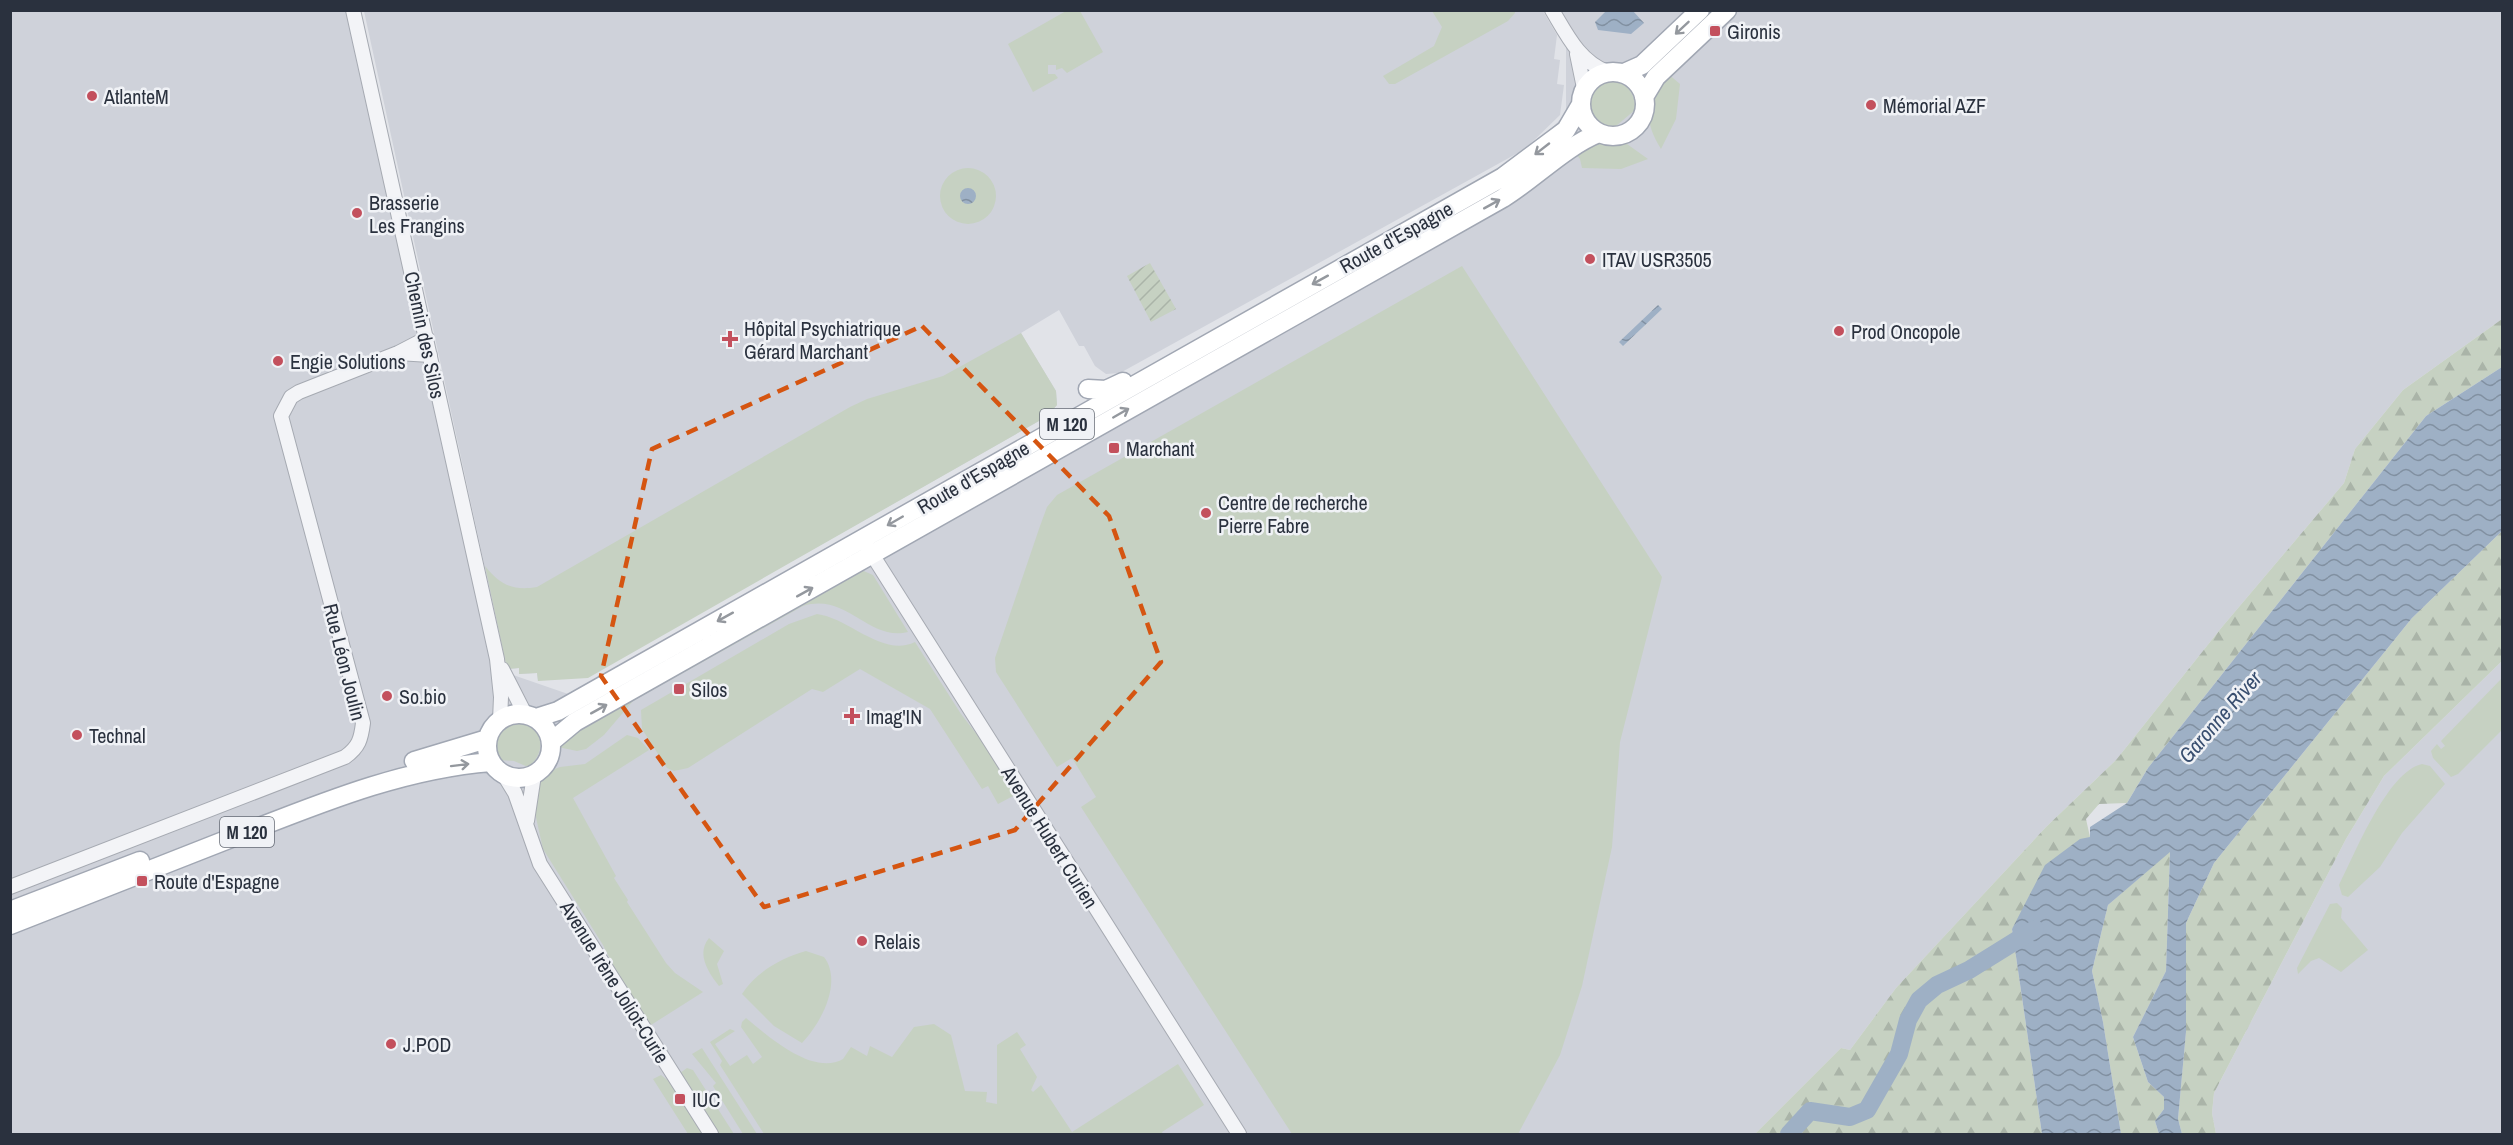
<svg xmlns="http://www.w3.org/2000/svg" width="2513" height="1145" font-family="'Archivo Narrow',sans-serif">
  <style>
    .built { fill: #cfd2da }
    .grass { fill: #c6d1c2 }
    .forest { fill: url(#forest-firs) }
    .garden { fill: url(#garden-furrows) }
    .water { fill: url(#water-waves) }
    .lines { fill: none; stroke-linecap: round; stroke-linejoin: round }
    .river { stroke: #9eb0c5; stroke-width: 18 }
    .minor-casing { stroke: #a6aab2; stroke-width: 16 }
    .major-casing { stroke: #a1a7b3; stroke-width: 21 }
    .minor { stroke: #f3f4f7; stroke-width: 14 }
    .major { stroke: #fff; stroke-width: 18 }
    .oneway { stroke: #94989e }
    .marked { fill: none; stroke: #d55511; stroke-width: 4.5; stroke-dasharray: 12 8; stroke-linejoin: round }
    .poi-dot { fill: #c3505d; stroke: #f0f2f6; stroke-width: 2 }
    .labels { text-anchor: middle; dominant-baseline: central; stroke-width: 5; stroke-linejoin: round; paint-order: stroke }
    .shield { fill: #f0f2f6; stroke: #656b75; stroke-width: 1.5 }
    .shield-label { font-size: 18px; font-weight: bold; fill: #2a313e }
    .poi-label { font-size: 20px; fill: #2a313e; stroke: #f0f2f6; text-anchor: start }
    .street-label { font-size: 20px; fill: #2a313e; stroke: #f0f2f6 }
    .water-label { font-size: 21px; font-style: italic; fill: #384e6f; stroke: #f0f2f6 }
  </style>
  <defs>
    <pattern id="forest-firs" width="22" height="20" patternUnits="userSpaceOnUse" patternTransform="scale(1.5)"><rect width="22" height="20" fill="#c6d1c2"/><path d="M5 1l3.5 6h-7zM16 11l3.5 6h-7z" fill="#aab4a8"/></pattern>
    <pattern id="garden-furrows" width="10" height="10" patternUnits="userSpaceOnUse" patternTransform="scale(1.5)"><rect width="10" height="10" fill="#c6d1c2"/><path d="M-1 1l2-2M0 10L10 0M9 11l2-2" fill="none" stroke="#aab4a8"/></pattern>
    <pattern id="water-waves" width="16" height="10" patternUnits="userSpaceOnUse" patternTransform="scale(1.5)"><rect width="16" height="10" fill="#9eb0c5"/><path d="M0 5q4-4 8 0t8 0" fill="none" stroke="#8190a1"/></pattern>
  </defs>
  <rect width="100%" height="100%" fill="#e1e3e8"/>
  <path class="built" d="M10,11h350l147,662 64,22 669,-375 286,-167 40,-39v-72l-17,-31h953v308l-99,71 -48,59 -11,34 -122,144 -106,133 -70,67 -150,161 -46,62 -9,-2 -86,86h-1744z
    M364,11h1179l14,24 -3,24 6,1 -3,24 7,1 -4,30 -35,34 -405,224 -14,1 -11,-8 -11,-20h-5l-20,-36 -38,23 35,58 1,14 -11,12 -342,194 -166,70 -1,-8 -18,1v-6l-12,1z
    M2502,661v473h-286l-4,-21 2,-20 132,-254 38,-63z"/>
  <path class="grass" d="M1066,11h14l23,41 -36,21 -5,-5 -6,2v-5h-8v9h7l3,4 -25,14 -25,-48z
    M1432,11l83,-1v3l-7,8 -113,63h-6l-6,-8 51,-30 8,-19z
    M1667,73l13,11 -4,35 -15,30c-19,-31 -15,-47 6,-76z
    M1609,81c18,1 27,12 26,29l-19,16v3c-33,1 -39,-41 -7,-48z
    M1599,141l28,3 21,15 -27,10 -39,-1 -2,-9 -4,-5z
    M940 196a28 28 0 1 1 56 0a28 28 0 1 1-56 0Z
    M1462,266l200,311 -42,165 -8,105 -30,139 -22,69 -42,79h-226l-211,-327 15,-10 -24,-39 -15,9 -61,-95 -1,-14 45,-132 7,-19 10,-12z
    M1021,333l35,58 1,14 -11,12 -458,261 -50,3 -1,-8 -18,1v-6l-12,1 -22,-103c15,19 28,25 52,21l313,-180 17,-8 76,-23z
    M859,569l14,6 35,57c-39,10 -61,-40 -105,-26l-170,95 -29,34 -18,14 -9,2 -19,-4 6,-10z
    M817,614c32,4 66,44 98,28l46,72 31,40 23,41 -17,9 -10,-18 -6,3 -52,-80 -70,-40 -37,23 -11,-3 -124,79 -14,3 -7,-3 -25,-39 -1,-19 148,-86z
    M2502,678v52l-44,44 -7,3 -18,-19 -2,-7 6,-7 4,5 4,-3 -4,-5z
    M519,720c24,6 29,32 9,47l-14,-6 -15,-1c-12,-19 -2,-38 20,-40z
    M627,735l11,3 11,12 -76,48 43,78 -2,2 14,22 -1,2 39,61 9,10 28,19 -52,33 -27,-37 -21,-43 -60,-96 -8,-36 3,-33 6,-7 16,-6 25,-3z
    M2422,764l8,2 15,18 -43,49 -22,34 -32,30 -6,-2 -3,-10c16,-31 48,-113 83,-121z
    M2337,903l5,5 -1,10 27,32 -27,22 -22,-14 -8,3 -13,13 -1,-6 33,-64z
    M709,938l15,13 -7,13 6,20 -4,2c-11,-14 -23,-32 -10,-48z
    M806,951l18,6c19,25 -3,66 -22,86l-28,-17 -32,-32c14,-22 39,-36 64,-43z
    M746,1018c23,19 67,58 97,41l8,-12 16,9 3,-10 22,11 22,-30 20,-3 17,11 14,56 22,1 -1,10 11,2v-59l20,-13 9,13 -6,4 17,28 -6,13 2,2 8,-7 31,47 106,-68 26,41 -42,27 1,2h-399l-44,-69 2,-4 -12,-19 20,-13 5,2 -20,13 15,22 17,-11 6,9 9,-7 -21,-30 1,-5z
    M702,1048l55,86h-14l-30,-48 3,-3 -24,-29z
    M687,1068l6,2 41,64h-18l-36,-61z
    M661,1075l9,7 35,52h-17l-35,-55z"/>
  <path class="forest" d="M2502,319v48l-76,49 -278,352 -21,35 -28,1 -13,15 4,18 -78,92 30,205h-287l86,-86 9,2 46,-62 150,-161 70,-67 106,-133 122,-144 11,-34 48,-59z
    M2502,531v130l-118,115 -38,63 -132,254 -2,20 4,21h-34l-4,-15 8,-87v-109l28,-60 198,-245z
    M2170,851l-4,120 -33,66 15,45 16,15v12l-9,12 4,13h-38l-18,-112 -11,-51 16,-66z"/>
  <path class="garden" d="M1150,263l26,46 -25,13 -24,-46z"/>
  <path class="water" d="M1607,10l26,1 11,12 -13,11 -33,-4 -3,-8z
    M960 196a8 8 0 1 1 16 0a8 8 0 1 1-16 0Z
    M1658,305l4,4 -39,37 -4,-4z
    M2502,367v164l-90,87 -198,245 -28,60v109l-8,87 4,15h-23l-4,-13 9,-12v-12l-16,-15 -15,-45 33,-66 4,-119 -62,53 -16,66 11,51 18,112h-79l-30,-205 33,-64 35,-26 10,-2v-10l37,-24 21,-35 278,-352z"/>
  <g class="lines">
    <path class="river" d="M1789,1134l21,-23 40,6 17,-7 32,-56 9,-34 11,-20 18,-15 32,-15 66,-41"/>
    <g class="minor-casing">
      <path id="minor" d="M353,10l144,649 4,38 -1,23
        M1552,10c15,25 27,51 55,62
        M1577,54l7,34
        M398,353l32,2
        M868,548l371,586
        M502,669l23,45
        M504,775l11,18 25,71 171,270
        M527,821l7,-46
        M10,887l335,-130c14,-10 16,-18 18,-34l-82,-307 10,-19 8,-5 99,-39 29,-15"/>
    </g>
    <g class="major-casing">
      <path id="major" d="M1581 104a32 32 0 1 1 64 0a32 32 0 1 1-64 0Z
        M1624,73l18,-8 58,-55
        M1644,97l12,-20 71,-67
        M1088,389l18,1 17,-8
        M487 746a32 32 0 1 1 64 0a32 32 0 1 1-64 0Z
        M536,718l22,-7 945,-534 63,-47 14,-24
        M551,742l24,-20 928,-524c31,-19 63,-52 96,-65
        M414,761l73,-22
        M10,911l130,-50
        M10,925c77,-30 153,-60 229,-90 82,-32 163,-66 252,-73"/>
    </g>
    <use href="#minor" class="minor"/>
    <use href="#major" class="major"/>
  </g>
  <defs><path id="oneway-shaft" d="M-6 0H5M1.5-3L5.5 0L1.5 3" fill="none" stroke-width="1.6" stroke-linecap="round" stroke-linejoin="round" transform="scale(1.5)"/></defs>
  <g class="oneway">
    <use href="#oneway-shaft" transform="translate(1682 28) rotate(137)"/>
    <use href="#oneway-shaft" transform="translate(1542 149) rotate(142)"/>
    <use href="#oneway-shaft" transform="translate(1492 204) rotate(-29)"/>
    <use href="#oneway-shaft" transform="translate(1320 280) rotate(151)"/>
    <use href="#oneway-shaft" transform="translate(1121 413) rotate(-30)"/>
    <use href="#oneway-shaft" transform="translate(895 521) rotate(150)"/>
    <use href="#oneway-shaft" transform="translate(805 592) rotate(-29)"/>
    <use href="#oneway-shaft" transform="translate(725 617) rotate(151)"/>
    <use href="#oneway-shaft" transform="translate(599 709) rotate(-29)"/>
    <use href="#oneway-shaft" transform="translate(460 765) rotate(-7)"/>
  </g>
  <path class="marked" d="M922,326l187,190 52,146 -146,168 -251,77 -163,-231 51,-227z"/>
  <g class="poi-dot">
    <rect x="1709" y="25" width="12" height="12" rx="3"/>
    <circle cx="92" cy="96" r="6"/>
    <circle cx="1871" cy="105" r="6"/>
    <circle cx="357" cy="213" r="6"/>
    <circle cx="1590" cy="259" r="6"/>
    <circle cx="1839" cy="331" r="6"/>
    <path d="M727 330h6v6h6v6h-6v6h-6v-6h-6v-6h6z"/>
    <circle cx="278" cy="361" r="6"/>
    <rect x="1108" y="442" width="12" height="12" rx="3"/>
    <circle cx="1206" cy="513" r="6"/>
    <rect x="673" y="683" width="12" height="12" rx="3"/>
    <circle cx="387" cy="696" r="6"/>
    <path d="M849 707h6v6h6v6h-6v6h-6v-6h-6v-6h6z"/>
    <circle cx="77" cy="735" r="6"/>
    <rect x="136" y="875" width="12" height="12" rx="3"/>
    <circle cx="862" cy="941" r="6"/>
    <circle cx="391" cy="1044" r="6"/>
    <rect x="674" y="1093" width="12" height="12" rx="3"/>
  </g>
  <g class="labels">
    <g class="shield">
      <rect x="1040" y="409" width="54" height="30" rx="4.5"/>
      <rect x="220" y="817" width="54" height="30" rx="4.5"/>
    </g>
    <g class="shield-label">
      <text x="1067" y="424">M 120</text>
      <text x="247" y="832">M 120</text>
    </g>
    <g class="poi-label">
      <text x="1727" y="31">Gironis</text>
      <text x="104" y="96">AtlanteM</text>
      <text x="1883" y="105">Mémorial AZF</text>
      <text x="369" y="202">Brasserie<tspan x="369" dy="23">Les Frangins</tspan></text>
      <text x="1602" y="259">ITAV USR3505</text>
      <text x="744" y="328">Hôpital Psychiatrique<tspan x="744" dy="23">Gérard Marchant</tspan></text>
      <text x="1851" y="331">Prod Oncopole</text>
      <text x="290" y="361">Engie Solutions</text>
      <text x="1126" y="448">Marchant</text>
      <text x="1218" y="502">Centre de recherche<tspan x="1218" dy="23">Pierre Fabre</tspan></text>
      <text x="691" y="689">Silos</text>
      <text x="399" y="696">So.bio</text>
      <text x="866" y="716">Imag'IN</text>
      <text x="89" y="735">Technal</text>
      <text x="154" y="881">Route d'Espagne</text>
      <text x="874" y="941">Relais</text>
      <text x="403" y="1044">J.POD</text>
      <text x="692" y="1099">IUC</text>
    </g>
    <g class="street-label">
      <text transform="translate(1396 237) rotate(-29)">Route d'Espagne</text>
      <text transform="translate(425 335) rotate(78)">Chemin des Silos</text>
      <text transform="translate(973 477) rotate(-30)">Route d'Espagne</text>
      <text transform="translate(345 662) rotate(76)">Rue Léon Joulin</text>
      <text transform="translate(1050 837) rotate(58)">Avenue Hubert Curien</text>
      <text transform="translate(615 982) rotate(58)">Avenue Irène Joliot-Curie</text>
    </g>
    <g class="water-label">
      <text transform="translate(2220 717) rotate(-49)">Garonne River</text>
    </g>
  </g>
  <rect width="2513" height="1145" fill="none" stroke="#2a313e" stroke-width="24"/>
</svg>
